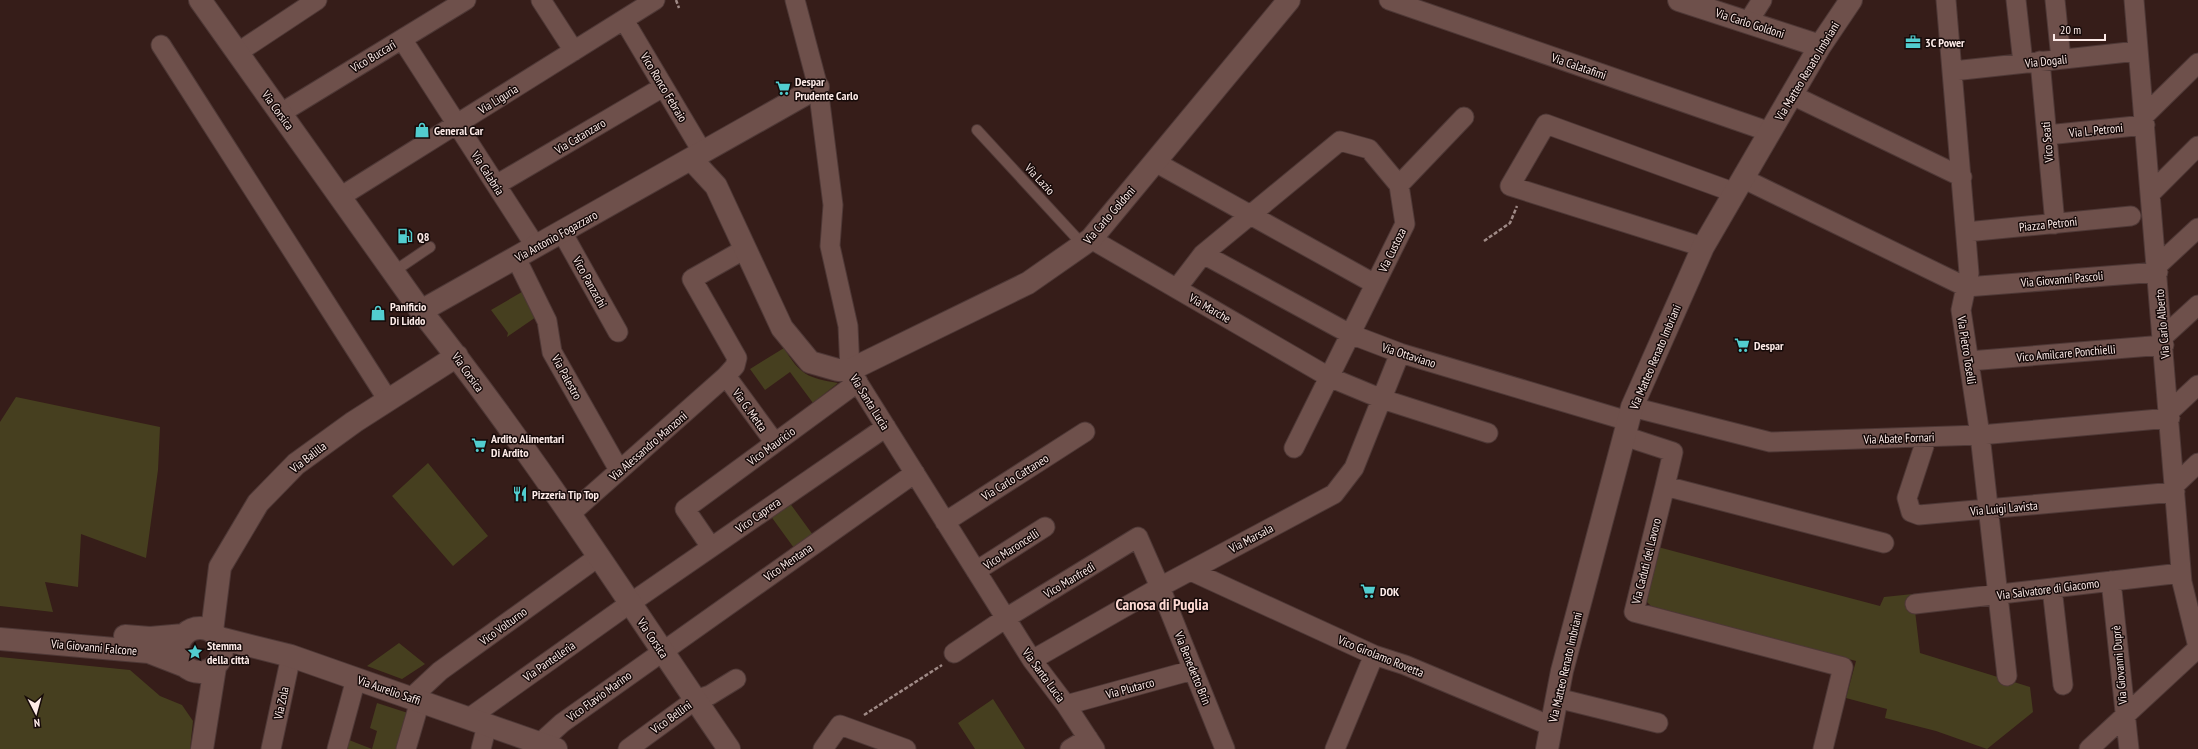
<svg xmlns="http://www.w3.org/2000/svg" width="2198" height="749" font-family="'PT Sans Narrow',sans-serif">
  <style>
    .green { fill: #463f1f }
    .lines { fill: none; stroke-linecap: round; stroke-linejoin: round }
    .service-casing { stroke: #4e3836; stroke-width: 12 }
    .minor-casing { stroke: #4e3836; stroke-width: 21 }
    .tertiary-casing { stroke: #4e3836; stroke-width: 24 }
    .path { stroke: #9f8a86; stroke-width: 2.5; stroke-dasharray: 4 2; stroke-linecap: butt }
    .service { stroke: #6e504b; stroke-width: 10 }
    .minor { stroke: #6e504b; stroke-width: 19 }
    .tertiary { stroke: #6e504b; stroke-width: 22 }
    .labels { text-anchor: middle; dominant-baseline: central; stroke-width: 3; stroke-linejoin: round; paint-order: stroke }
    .street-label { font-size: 12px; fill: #fdebe8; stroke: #160a09 }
    .poi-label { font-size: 12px; font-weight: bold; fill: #fdebe8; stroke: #160a09; text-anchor: start }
    .district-label { font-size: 16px; font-weight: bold; fill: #fdd9d3; stroke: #160a09 }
  </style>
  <rect width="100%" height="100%" fill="#361d19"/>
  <path class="green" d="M527,289l12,26 -32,22 1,-4 -17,-23z
    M784,348c16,27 24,30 54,35l-25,20 -23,-31 -25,18 -15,-21z
    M16,397l144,30 -2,43 -12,88 -65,-24 -3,53 -33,-5 8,30 -53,-6v-184z
    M428,463l60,73 -35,30 -61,-70z
    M789,502l24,33 -19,13 -24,-33z
    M1658,547l222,59 4,-9 29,-3 7,59 110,34 3,25 -46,37 -51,-18 -51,-13 2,-9 -41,-11 10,-37 -205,-55 -4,-4z
    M399,643l26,21 -23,15 -35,-13z
    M0,657l130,13 30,26 22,9 11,16 -3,28h-190z
    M993,699l32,50h-50l-17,-26z
    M377,703l31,10 -11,36h-51l3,-9 23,9 5,-18 -7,-3z"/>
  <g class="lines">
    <g class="service-casing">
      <path id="service" d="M977,130l106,115
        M393,272l37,-25"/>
    </g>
    <g class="minor-casing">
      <path id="minor" d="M541,0l33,51
        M795,0l23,87 15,118 -3,41 18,80 2,44 182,290 34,45 29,44
        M1389,0l381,132
        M1946,0l23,273 -8,37 19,125 27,241
        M2016,0l7,63
        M2055,0l6,59
        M2134,0l48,582 16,65
        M624,20l79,133
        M1748,22l14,-22
        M402,39l134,208
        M161,45l227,355
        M237,53l80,-53
        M2040,61l15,163
        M1953,71l185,-20
        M1792,95l170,82
        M281,113l185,-113
        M2144,116l54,-53
        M2047,135l98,-10
        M1155,162l220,122
        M1742,178l224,109 192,-15
        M496,185l167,-98
        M1399,185l65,-68
        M2151,193l47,-47
        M340,197l315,-197
        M562,232l56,100
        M1966,232l165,-16
        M1091,239l238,138 53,22 106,34
        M1703,247l-193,-61 36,-62 187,68
        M1203,254l147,80 50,19 228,68
        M516,258l31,63 5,31 67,118
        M2157,266l41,-38
        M1177,288l26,-34 137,-113 29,8 30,36 6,39 -111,224
        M2163,337l35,-32
        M1969,361l195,-16
        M726,376l49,67
        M1632,407l138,35 210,-7 190,-17
        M2169,412l29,-27
        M1624,436l49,16 -8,34
        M1927,437l-20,61 4,14 8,3 256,-23
        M2175,485l23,-22
        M569,515l157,-139 9,-10 2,-8 -45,-79 53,-30
        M945,522l140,-90
        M711,547l-26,-38 173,-127
        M976,571l69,-44
        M1191,571l183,84 31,10 146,61
        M2111,581l18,168
        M2052,588l11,97
        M1915,604l266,-31
        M954,653l52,-35 132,-81 22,50 65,162
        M1032,660l128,-73 174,-93 20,-26 46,-115
        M411,698l29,-27 158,-114
        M1557,698l101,25
        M1066,705l127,-35
        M469,718l160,-114 257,-177
        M271,749l20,-93
        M337,749l19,-70
        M406,749l14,-48
        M481,749l6,-24
        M538,749l2,-6 22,-20 353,-250
        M628,749l67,-49 15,-5 26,-16
        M823,749l17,-24 66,24
        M1070,749l18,-11
        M1335,749l39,-94
        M1823,749l20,-82 -209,-55 31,-126 219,57
        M2089,749l109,-101"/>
    </g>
    <g class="tertiary-casing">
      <path id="tertiary" d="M200,0l221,311c111,139 207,291 308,438
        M1679,0l141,46
        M692,160l24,26 66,142 28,34 28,8h12l178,-87 63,-44 198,-239
        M421,311l397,-224
        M178 650a22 22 0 1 1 44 0a22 22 0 1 1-44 0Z
        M212,631l8,-64 38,-64 38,-39 58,-42 103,-66
        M125,636l25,2 34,-3
        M219,638l72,18 265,93
        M0,639l149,13 36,14
        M202,749l13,-82
        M1547,749l15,-78 70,-264 71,-160 117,-201 31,-46"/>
    </g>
    <path class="path" d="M676,0l3,8
      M1484,241l26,-18 7,-17
      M864,715l78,-50"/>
    <use href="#service" class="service"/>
    <use href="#minor" class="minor"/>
    <use href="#tertiary" class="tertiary"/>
  </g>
  <defs>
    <g id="office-bare" transform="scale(1.2)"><path d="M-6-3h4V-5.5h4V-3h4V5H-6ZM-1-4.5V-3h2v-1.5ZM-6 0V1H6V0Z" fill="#52cdcf" stroke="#160a09" stroke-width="2.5" paint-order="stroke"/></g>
    <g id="supermarket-bare" transform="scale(1.2)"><path d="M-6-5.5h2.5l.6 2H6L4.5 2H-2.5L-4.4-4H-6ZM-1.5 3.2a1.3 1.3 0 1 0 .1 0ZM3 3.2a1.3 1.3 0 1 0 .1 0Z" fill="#52cdcf" stroke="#160a09" stroke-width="2.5" paint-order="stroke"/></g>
    <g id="shop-bare" transform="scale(1.2)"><path d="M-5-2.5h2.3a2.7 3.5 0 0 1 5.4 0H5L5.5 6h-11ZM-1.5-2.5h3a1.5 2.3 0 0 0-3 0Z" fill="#52cdcf" stroke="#160a09" stroke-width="2.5" paint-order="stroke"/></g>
    <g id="fuel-bare" transform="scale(1.2)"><path d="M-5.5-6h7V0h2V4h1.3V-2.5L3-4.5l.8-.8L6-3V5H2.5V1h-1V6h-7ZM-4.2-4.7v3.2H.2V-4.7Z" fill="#52cdcf" stroke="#160a09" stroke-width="2.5" paint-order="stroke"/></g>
    <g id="restaurant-bare" transform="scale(1.2)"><path d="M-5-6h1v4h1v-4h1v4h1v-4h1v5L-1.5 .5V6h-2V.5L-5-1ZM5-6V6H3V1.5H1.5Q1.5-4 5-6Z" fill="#52cdcf" stroke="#160a09" stroke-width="2.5" paint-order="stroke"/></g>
    <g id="sight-bare" transform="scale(1.2)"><path d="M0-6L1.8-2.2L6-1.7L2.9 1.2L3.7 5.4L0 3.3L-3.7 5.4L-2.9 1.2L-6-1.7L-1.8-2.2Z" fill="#52cdcf" stroke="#160a09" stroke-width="2.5" paint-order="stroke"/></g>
  </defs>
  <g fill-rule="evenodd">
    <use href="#office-bare" x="1913" y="42"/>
    <use href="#supermarket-bare" x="783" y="88"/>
    <use href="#shop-bare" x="422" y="130"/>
    <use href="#fuel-bare" x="405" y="236"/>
    <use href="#shop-bare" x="378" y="313"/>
    <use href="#supermarket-bare" x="1742" y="345"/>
    <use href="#supermarket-bare" x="479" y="445"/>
    <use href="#restaurant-bare" x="520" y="494"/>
    <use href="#supermarket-bare" x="1368" y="591"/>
    <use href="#sight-bare" x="195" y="652"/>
  </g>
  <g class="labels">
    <g class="street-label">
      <text transform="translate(1750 23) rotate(18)">Via Carlo Goldoni</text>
      <text transform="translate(373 56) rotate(-31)">Vico Buccari</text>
      <text transform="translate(2046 61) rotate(-6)">Via Dogali</text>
      <text transform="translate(1579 66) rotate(19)">Via Calatafimi</text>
      <text transform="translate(1807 71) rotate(-59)">Via Matteo Renato Imbriani</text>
      <text transform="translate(664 87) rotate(59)">Vico Ronco Febraio</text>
      <text transform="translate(498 99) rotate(-32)">Via Liguria</text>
      <text transform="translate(278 110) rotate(54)">Via Corsica</text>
      <text transform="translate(2096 130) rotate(-6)">Via L. Petroni</text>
      <text transform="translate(580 136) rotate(-31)">Via Catanzaro</text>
      <text transform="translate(2047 142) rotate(-95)">Vico Seati</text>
      <text transform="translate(488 173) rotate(57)">Via Calabria</text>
      <text transform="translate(1040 179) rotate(47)">Via Lazio</text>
      <text transform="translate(1109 215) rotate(-49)">Via Carlo Goldoni</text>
      <text transform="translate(2048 224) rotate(-6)">Piazza Petroni</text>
      <text transform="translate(556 236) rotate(-29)">Via Antonio Fogazzaro</text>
      <text transform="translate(1392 250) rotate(-64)">Via Custoza</text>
      <text transform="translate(2062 279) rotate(-5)">Via Giovanni Pascoli</text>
      <text transform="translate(590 282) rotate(61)">Vico Panzachi</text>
      <text transform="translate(1210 308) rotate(30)">Via Marche</text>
      <text transform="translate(2162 324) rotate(-95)">Via Carlo Alberto</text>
      <text transform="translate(1967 350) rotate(81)">Via Pietro Toselli</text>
      <text transform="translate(2066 353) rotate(-5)">Vico Amilcare Ponchielli</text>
      <text transform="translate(1409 355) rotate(18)">Via Ottaviano</text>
      <text transform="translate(1655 357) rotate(-67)">Via Matteo Renato Imbriani</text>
      <text transform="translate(468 372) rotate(54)">Via Corsica</text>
      <text transform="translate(567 377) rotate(61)">Via Palestro</text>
      <text transform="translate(870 402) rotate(58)">Via Santa Lucia</text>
      <text transform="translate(750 410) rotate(54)">Via G. Metta</text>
      <text transform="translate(1899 438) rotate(-2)">Via Abate Fornari</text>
      <text transform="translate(648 446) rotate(-41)">Via Alessandro Manzoni</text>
      <text transform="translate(771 446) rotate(-36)">Vico Mauricio</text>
      <text transform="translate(308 457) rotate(-38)">Via Balilla</text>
      <text transform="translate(1015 477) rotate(-32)">Via Carlo Cattaneo</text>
      <text transform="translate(2004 508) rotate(-5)">Via Luigi Lavista</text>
      <text transform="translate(758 515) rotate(-35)">Vico Caprera</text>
      <text transform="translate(1251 538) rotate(-28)">Via Marsala</text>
      <text transform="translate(1011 549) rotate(-33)">Vico Maroncelli</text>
      <text transform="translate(1646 561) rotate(-76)">Via Caduti del Lavoro</text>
      <text transform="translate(788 562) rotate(-35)">Vico Mentana</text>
      <text transform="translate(1069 580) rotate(-31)">Vico Manfredi</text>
      <text transform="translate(2048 589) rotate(-7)">Via Salvatore di Giacomo</text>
      <text transform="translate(503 626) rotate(-36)">Vico Volturno</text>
      <text transform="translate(653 638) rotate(56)">Via Corsica</text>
      <text transform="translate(94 647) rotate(5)">Via Giovanni Falcone</text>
      <text transform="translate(1381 656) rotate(22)">Vico Girolamo Rovetta</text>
      <text transform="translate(549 661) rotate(-35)">Via Pantelleria</text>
      <text transform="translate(2119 665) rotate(-95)">Via Giovanni Duprè</text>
      <text transform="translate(1565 667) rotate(-77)">Via Matteo Renato Imbriani</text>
      <text transform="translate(1193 668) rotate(68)">Via Benedetto Brin</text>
      <text transform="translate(1044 675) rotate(54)">Via Santa Lucia</text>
      <text transform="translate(1130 688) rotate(-15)">Via Plutarco</text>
      <text transform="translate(389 690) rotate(19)">Via Aurelio Saffi</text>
      <text transform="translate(599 696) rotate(-36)">Vico Flavio Marino</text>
      <text transform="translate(281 703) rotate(-78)">Via Zola</text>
      <text transform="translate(671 717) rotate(-36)">Vico Bellini</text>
    </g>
    <g class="poi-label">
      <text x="1925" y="42">3C Power</text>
      <text x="795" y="81">Despar<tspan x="795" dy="14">Prudente Carlo</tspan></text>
      <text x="434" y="130">General Car</text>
      <text x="417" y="236">Q8</text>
      <text x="390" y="306">Panificio<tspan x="390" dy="14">Di Liddo</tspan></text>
      <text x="1754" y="345">Despar</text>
      <text x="491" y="438">Ardito Alimentari<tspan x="491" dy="14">Di Ardito</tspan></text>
      <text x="532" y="494">Pizzeria Tip Top</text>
      <text x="1380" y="591">DOK</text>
      <text x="207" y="645">Stemma<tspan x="207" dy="14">della città</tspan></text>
    </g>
    <g class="district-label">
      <text x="1162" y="604">Canosa di Puglia</text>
    </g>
  </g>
  <g transform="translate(36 713) rotate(174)" stroke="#160a09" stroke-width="3" paint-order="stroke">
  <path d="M0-3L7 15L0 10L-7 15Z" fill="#fdebe8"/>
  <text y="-6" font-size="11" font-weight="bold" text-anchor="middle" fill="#fdebe8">N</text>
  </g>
  <path d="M2054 34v6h51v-6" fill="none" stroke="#fdebe8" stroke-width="2"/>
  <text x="2060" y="34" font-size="12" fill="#fdebe8" stroke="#160a09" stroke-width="3" paint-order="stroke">20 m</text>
</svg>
